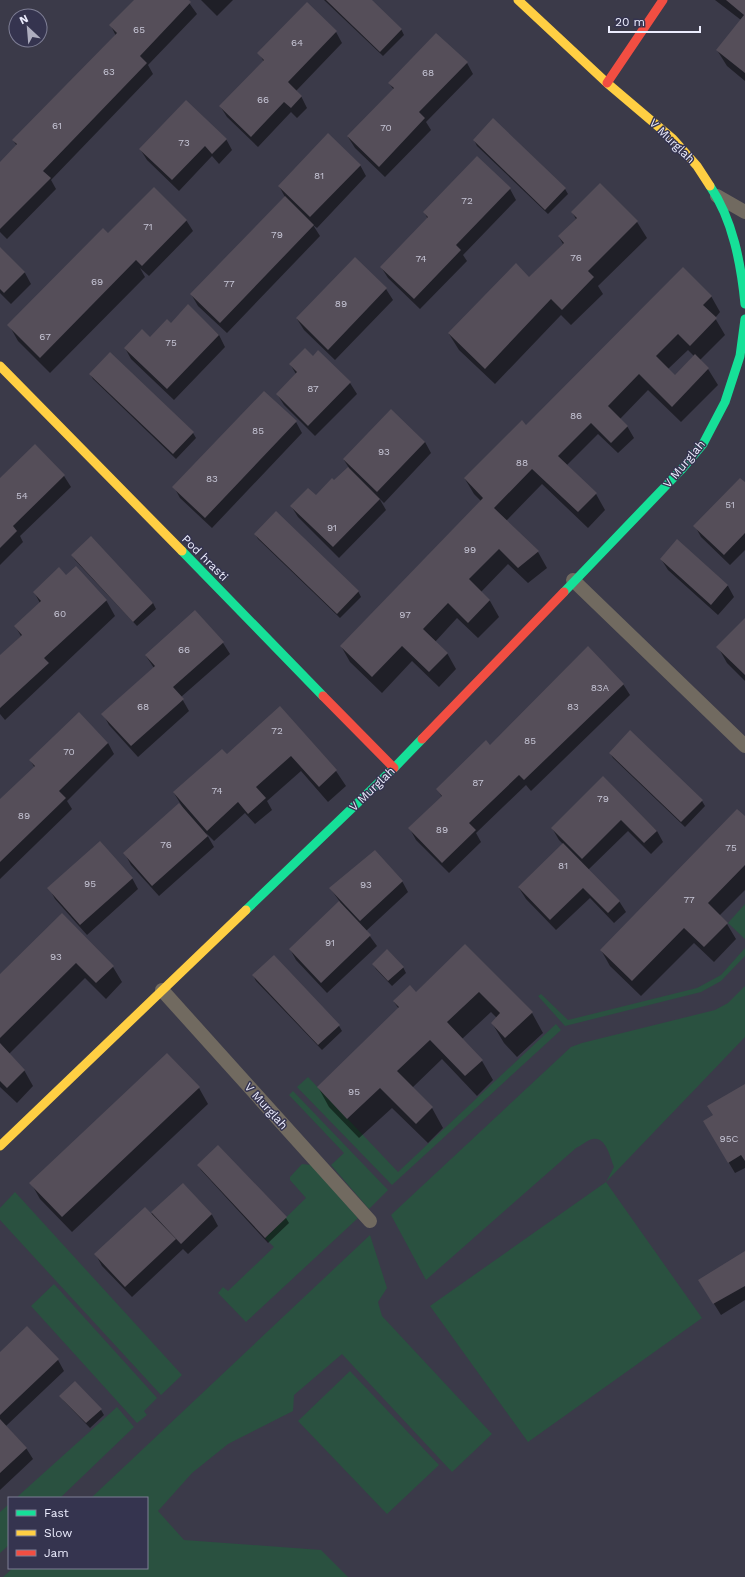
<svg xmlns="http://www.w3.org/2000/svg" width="745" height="1577" font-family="'Work Sans',sans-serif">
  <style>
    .green { fill: #2a5140 }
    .shadow { fill: #0007; fill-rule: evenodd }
    .building { fill: #554e59 }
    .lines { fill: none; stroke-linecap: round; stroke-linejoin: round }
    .lane { stroke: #716a60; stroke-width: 14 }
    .fast { stroke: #16e098; stroke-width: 9 }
    .slow { stroke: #ffcf43; stroke-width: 9 }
    .jam { stroke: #f24e42; stroke-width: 9 }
    .labels { text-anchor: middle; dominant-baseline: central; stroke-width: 3; stroke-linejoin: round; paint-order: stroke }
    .number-label { font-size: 10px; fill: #c6c5d5 }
    .street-label { font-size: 12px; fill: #ecedfe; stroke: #35344f }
  </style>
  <rect width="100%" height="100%" fill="#3b3a49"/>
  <path class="green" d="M745,904v35l-17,-16z
    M745,948v8l-24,25 -20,11 -136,34 -27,-30 3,-2 27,26 129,-32 24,-13z
    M745,986v51l-139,145 96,136 -174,124 -98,-136 176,-124 8,-15c-4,-10 -8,-30 -21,-28 -6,1 -12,7 -17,9l-150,132 -35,-65 180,-168 11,-4 133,-33 13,-7z
    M556,1024l5,6 -169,155 -95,-98 11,-10 90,95z
    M293,1091l95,99 -19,19 -38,-44 13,-12 -55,-58z
    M302,1164l9,1 47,53 -112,104 -28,-29 5,-6 5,4 46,-44 -9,-9 41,-40 -16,-18v-3z
    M15,1192l167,183 -21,20 -161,-175v-12z
    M370,1235l17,53 -9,14 4,14 110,118 -40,38 -110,-118 -48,41 -1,16 -65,33 -36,29 -34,38 26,29 137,10 27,27h-345l10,-9h134v-70h-56z
    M54,1284l103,114 -13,13 3,4 -10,8 -106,-117z
    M350,1371l89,94 -52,49 -89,-93z
    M117,1407l17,20 -74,71h-44z
    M9,1504v41l-9,8v-41z"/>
  <path class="shadow" d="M135,0h52l10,14 -49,51 5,9 -102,106 5,9 -49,50 -7,-7v-69l17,-17 -4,-6 103,-104 -5,-10z
    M201,0h32l-16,16z
    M324,0h47l30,29 3,6 -21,21z
    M715,0h30v81l-18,-15 -10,-16 24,-30z
    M336,32l6,11 -46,48 5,5 6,12 -10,10 -6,-6 -33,35 -31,-30 -7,-11 44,-44 -5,-9z
    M467,63l6,11 -47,48 5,8 -46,47 -30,-29 -7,-11 46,-47 -5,-7z
    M226,139l6,11 -13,14 -7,-8 -33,35 -32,-31 -7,-11z
    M474,140l91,49 3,5 -20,20 -71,-68z
    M360,165l6,11 -49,52 -4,-3 7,11 -93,97 -29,-27 -7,-12 94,-97 -6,-11z
    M600,184l37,38 10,16 -49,48 5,8 -32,31 -10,-10 -66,69 -36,-34 -10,-16 80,-56 34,-34 -4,-7 17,-18 -4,-7z
    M510,189l6,11 -53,55 4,6 -47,48 -32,-31 -7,-11 47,-48 -4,-7z
    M186,220l7,11 -44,45 -9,-8 5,9 -95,96 -32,-32 -9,-16 103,-87z
    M0,248l25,25 6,11 -20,20 -11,-11z
    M386,289l7,11 -58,60 -31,-30 -7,-11z
    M711,296l9,16 -5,6 10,17 -25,25 8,9 10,16 -37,37 -33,-32 -28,29 7,7 7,12 -16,15 -20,-19 -31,31 29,29 9,16 -17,18 -46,-44 -36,37 32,31 9,16 -19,15 -20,-19 -27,28 9,9 9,16 -21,21 -21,-20 -22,24 12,11 9,16 -17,18 -27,-26 -30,32 -32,-31 -9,-16 140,-145 -7,-7 -9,-15 62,-53zM688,350l6,6 -19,20 -7,-7z
    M188,306l31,29 6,12 -51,53 -43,-41 -6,-11 25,-10 21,-14z
    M290,364l60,19 7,11 -42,42 -31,-31 -7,-11 19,-20z
    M90,374l103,59 3,5 -20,21 -83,-80z
    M296,422l6,11 -90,95 -32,-30 -6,-11z
    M425,442l6,11 -47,50 -5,-5 7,12 -47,48 -41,-41 -7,-11 25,-9 18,-15 15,-14 -5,-8z
    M35,445l29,31 7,11 -51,49 3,6 -23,23v-86z
    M745,484v66l-15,15 -29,-28 -6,-11z
    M255,534l103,57 3,6 -21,21 -82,-79z
    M677,540l51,46 6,11 -16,18 -50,-45 -7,-11z
    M72,555l81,48 3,6 -19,17 -62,-66z
    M66,576l40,24 9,16 -110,104 -5,-6v-58l21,-20 -6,-10 25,-23 -6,-11z
    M195,611l28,32 7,11 -49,43 8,14 -51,46 -29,-32 -6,-11 51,-46 -8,-12z
    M745,619v62l-18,-18 -9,-16z
    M623,684l7,11 -99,96 -5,-6 -50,48 5,9 -32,31 -33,-33 -6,-11 32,-32 -5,-8 53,-43z
    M280,708l56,63 10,15 -18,16 -27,-31 -34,30 5,9 -17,14 -10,-11 -31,28 -8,-8 8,14 -55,49 -28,-31 -6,-11 58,-46 -9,-15 53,-38z
    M108,743l6,11 -47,47 5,8 -72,70v-78l35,-33 -5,-8z
    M610,753l92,48 3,5 -20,21 -72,-69z
    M603,778l54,53 6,11 -12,12 -23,-23 -40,39 31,31 7,11 -12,11 -24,-25 -34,32 -30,-31 -7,-11 44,-44 -4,-4 -7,-12z
    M745,818v72l-26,26 8,8 9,15 -22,23 -20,-19 -53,53 -31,-30 -9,-16z
    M132,878l6,11 -51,46 -32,-36 -6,-11z
    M402,881l6,11 -42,39 11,15 -50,47 -31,-33 -6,-11 50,-47 -10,-14z
    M62,915l51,52 9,15 -16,17 -21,-21 -76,76 15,16 9,16 -16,17 -17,-16v-112z
    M465,945l67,68 11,20 -26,24 -13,-14 -12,-20 5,-5 -6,-6 -29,27 20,22 11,19 -16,16 -35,-37 -30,29 20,20 11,20 -15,15 -36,-35 -33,30 -30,-31 -11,-20 81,-78 -5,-7 22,-9z
    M373,964l30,3 3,6 -14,13 -16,-17z
    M253,975l86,51 3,5 -20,19 -66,-69z
    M745,1085v83l-10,5 -31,-52 10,-5z
    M199,1088l9,16 -136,128 -32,-33 -9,-16z
    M218,1146l68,72 3,5 -21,20 -67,-73 -3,-5z
    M183,1184l29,31 6,11 -30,28 -5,-5 -51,48 -30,-31 -6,-11 55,-41z
    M745,1252v48l-24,15 -15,-24z
    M0,1353l58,7 6,11 -58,55 20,22 7,11 -33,31z
    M61,1396l40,14 3,5 -14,13 -26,-27z"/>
  <path class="building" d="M134,0h55l2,2 -51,54 7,7 -104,108 8,7 -51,51v-67l17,-18 -5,-4 105,-107 -8,-8z
    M326,0h46l30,29 -22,23z
    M726,0h19v73l-29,-23 28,-35z
    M307,2l30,29 -49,51 14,14 -11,12 -7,-6 -33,35 -32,-31 45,-46 -7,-7z
    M436,33l32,29 -49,50 6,6 -46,49 -32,-31 47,-48 -6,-5z
    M186,100l41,39 -15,15 -7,-8 -33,34 -33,-31z
    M493,118l73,70 -21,22 -72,-70z
    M328,133l33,32 -51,52 -32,-31z
    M477,156l34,32 -55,57 5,5 -47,49 -34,-32 48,-50 -5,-5z
    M600,183l38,38 -50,50 6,6 -32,33 -11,-11 -66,70 -37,-36 68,-70 13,14 35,-34 -6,-7 19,-18 -6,-6z
    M154,187l33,33 -45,46 -6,-6 -96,98 -33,-33 96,-97 5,5z
    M285,196l29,29 -94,98 -30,-29z
    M0,247l25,25 -21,21 -4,-4z
    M355,257l32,31 -59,62 -32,-32z
    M683,267l29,29 -9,9 14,13 -27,28 -12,-12 -22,22 19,19 20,-21 14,14 -37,39 -33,-33 -31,32 20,20 -17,17 -20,-20 -33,33 39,37 -19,19 -46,-43 -38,39 45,43 -21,17 -19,-19 -30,30 21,21 -22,23 -20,-20 -25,26 25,24 -19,19 -27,-26 -30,31 -32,-31 143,-148 -19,-20 58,-58 4,5z
    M188,304l31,31 -52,54 -43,-41 18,-19 8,8 17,-18 4,4z
    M305,348l8,8 5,-6 33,32 -43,44 -32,-32 21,-22 -8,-8z
    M110,352l84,80 -21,22 -84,-80z
    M264,391l33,30 -92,97 -33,-31z
    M391,409l34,33 -48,50 -34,-33z
    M35,444l30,31 -52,51 4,5 -17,17v-70z
    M348,467l32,32 -47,48 -43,-41 18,-18 8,7 16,-17 2,2z
    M740,478l5,4v51l-21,22 -31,-29z
    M276,511l83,80 -22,23 -83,-80z
    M91,536l62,67 -20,19 -62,-67z
    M677,539l51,46 -17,20 -51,-46z
    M76,566l31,34 -63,58 5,5 -49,45v-53l22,-20 -8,-9 27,-25 -8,-9 26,-25 7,8z
    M195,610l29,32 -51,45 11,12 -53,47 -30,-32 54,-48 -10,-11z
    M745,618v57l-29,-28z
    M588,646l36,38 -100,96 -5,-5 -50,48 7,7 -34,33 -34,-35 34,-32 -6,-7 50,-49 4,5z
    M280,706l57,64 -18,17 -28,-31 -35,31 10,11 -18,16 -10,-12 -31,29 -34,-39 49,-43 5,5z
    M79,712l29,31 -49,48 7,7 -66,64v-63l35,-33 -6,-6z
    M630,730l73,70 -22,22 -72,-69z
    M603,776l54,55 -13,12 -23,-23 -39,39 -31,-31z
    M179,803l29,33 -56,50 -29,-33z
    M737,809l8,7v49l-37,38 20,20 -24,24 -20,-19 -52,53 -32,-31z
    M100,841l33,37 -53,47 -33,-37z
    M563,843l57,58 -12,12 -25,-25 -33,32 -32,-33z
    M375,850l28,31 -43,40 -31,-33z
    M339,901l32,34 -50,48 -32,-34z
    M62,913l52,53 -18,17 -20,-20 -76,75v-64z
    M465,944l68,68 -28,26 -14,-15 9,-10 -21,-21 -32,30 36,38 -18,16 -35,-36 -33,31 36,36 -17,17 -36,-36 -33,31 -30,-32 82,-80 -6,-6 17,-16 6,7z
    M387,949l17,18 -16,14 -16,-17z
    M274,955l66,70 -22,20 -66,-70z
    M0,1043l25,27 -18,18 -7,-7z
    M167,1053l33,34 -138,130 -33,-34z
    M745,1084v77l-4,-6 -13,8 -25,-42 10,-6 -6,-9z
    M218,1145l69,72 -22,21 -68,-73z
    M183,1183l29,31 -31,30 -30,-32z
    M145,1207l31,32 -51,48 -31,-33z
    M745,1251v35l-32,18 -15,-24z
    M27,1326l32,33 -59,56v-63z
    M75,1381l27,28 -16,14 -27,-27z
    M0,1419l27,29 -27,25z"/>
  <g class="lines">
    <path class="lane" d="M717,196l28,16
      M573,580l172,166
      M162,990l208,231"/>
    <path class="fast" d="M710,186c23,34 31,78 35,118
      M182,551l141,145
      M564,592l117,-122 22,-26 22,-42 15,-46 5,-37
      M246,910l148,-142 28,-29"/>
    <path class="slow" d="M518,0l89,83 66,56 24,27 13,20
      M0,366l182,185
      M0,1146l246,-236"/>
    <path class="jam" d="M607,83l56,-83
      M323,696l71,72
      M422,739l142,-147"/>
  </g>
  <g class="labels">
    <g class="number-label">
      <text x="139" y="29">65</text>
      <text x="297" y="42">64</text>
      <text x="109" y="71">63</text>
      <text x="428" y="72">68</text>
      <text x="263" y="99">66</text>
      <text x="57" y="125">61</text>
      <text x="386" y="127">70</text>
      <text x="184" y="142">73</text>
      <text x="319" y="175">81</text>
      <text x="467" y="200">72</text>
      <text x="148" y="226">71</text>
      <text x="277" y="234">79</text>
      <text x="576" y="257">76</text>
      <text x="421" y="258">74</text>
      <text x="97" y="281">69</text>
      <text x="229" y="283">77</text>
      <text x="341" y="303">89</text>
      <text x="45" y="336">67</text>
      <text x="171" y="342">75</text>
      <text x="313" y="388">87</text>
      <text x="576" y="415">86</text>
      <text x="258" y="430">85</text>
      <text x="384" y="451">93</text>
      <text x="522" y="462">88</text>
      <text x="212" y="478">83</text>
      <text x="22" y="495">54</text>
      <text x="730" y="504">51</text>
      <text x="332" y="527">91</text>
      <text x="470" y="549">99</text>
      <text x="60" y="613">60</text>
      <text x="405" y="614">97</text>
      <text x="184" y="649">66</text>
      <text x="600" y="687">83A</text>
      <text x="143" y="706">68</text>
      <text x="573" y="706">83</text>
      <text x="277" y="730">72</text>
      <text x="530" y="740">85</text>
      <text x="69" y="751">70</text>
      <text x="478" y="782">87</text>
      <text x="217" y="790">74</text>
      <text x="603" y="798">79</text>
      <text x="24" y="815">89</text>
      <text x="442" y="829">89</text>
      <text x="166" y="844">76</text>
      <text x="731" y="847">75</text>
      <text x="563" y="865">81</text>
      <text x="90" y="883">95</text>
      <text x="366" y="884">93</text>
      <text x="689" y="899">77</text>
      <text x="330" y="942">91</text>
      <text x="56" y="956">93</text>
      <text x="354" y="1091">95</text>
      <text x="729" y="1138">95C</text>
    </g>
    <g class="street-label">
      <text transform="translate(672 141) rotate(44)">V Murglah</text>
      <text transform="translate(684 464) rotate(-50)">V Murglah</text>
      <text transform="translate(205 558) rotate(45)">Pod hrasti</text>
      <text transform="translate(372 789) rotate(-44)">V Murglah</text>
      <text transform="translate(266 1106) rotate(48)">V Murglah</text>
    </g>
  </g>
  <rect x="8" y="1497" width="140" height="72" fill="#35344f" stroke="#7e7e95"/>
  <rect x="16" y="1510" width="20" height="6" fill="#16e098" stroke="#7e7e95"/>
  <text x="44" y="1517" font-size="12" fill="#ecedfe">Fast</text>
  <rect x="16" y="1530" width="20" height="6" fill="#ffcf43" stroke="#7e7e95"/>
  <text x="44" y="1537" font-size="12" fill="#ecedfe">Slow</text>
  <rect x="16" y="1550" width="20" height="6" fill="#f24e42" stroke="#7e7e95"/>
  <text x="44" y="1557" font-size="12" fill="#ecedfe">Jam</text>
  <g transform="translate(28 28) rotate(334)"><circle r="19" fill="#35344f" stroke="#7e7e95"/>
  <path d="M0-3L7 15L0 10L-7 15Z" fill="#aeaebf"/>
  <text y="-6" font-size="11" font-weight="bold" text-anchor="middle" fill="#ecedfe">N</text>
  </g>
  <path d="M609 26v6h91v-6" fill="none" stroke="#ecedfe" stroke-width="2"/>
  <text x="615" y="26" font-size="12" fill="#ecedfe" stroke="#35344f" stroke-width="3" paint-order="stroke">20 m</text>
</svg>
